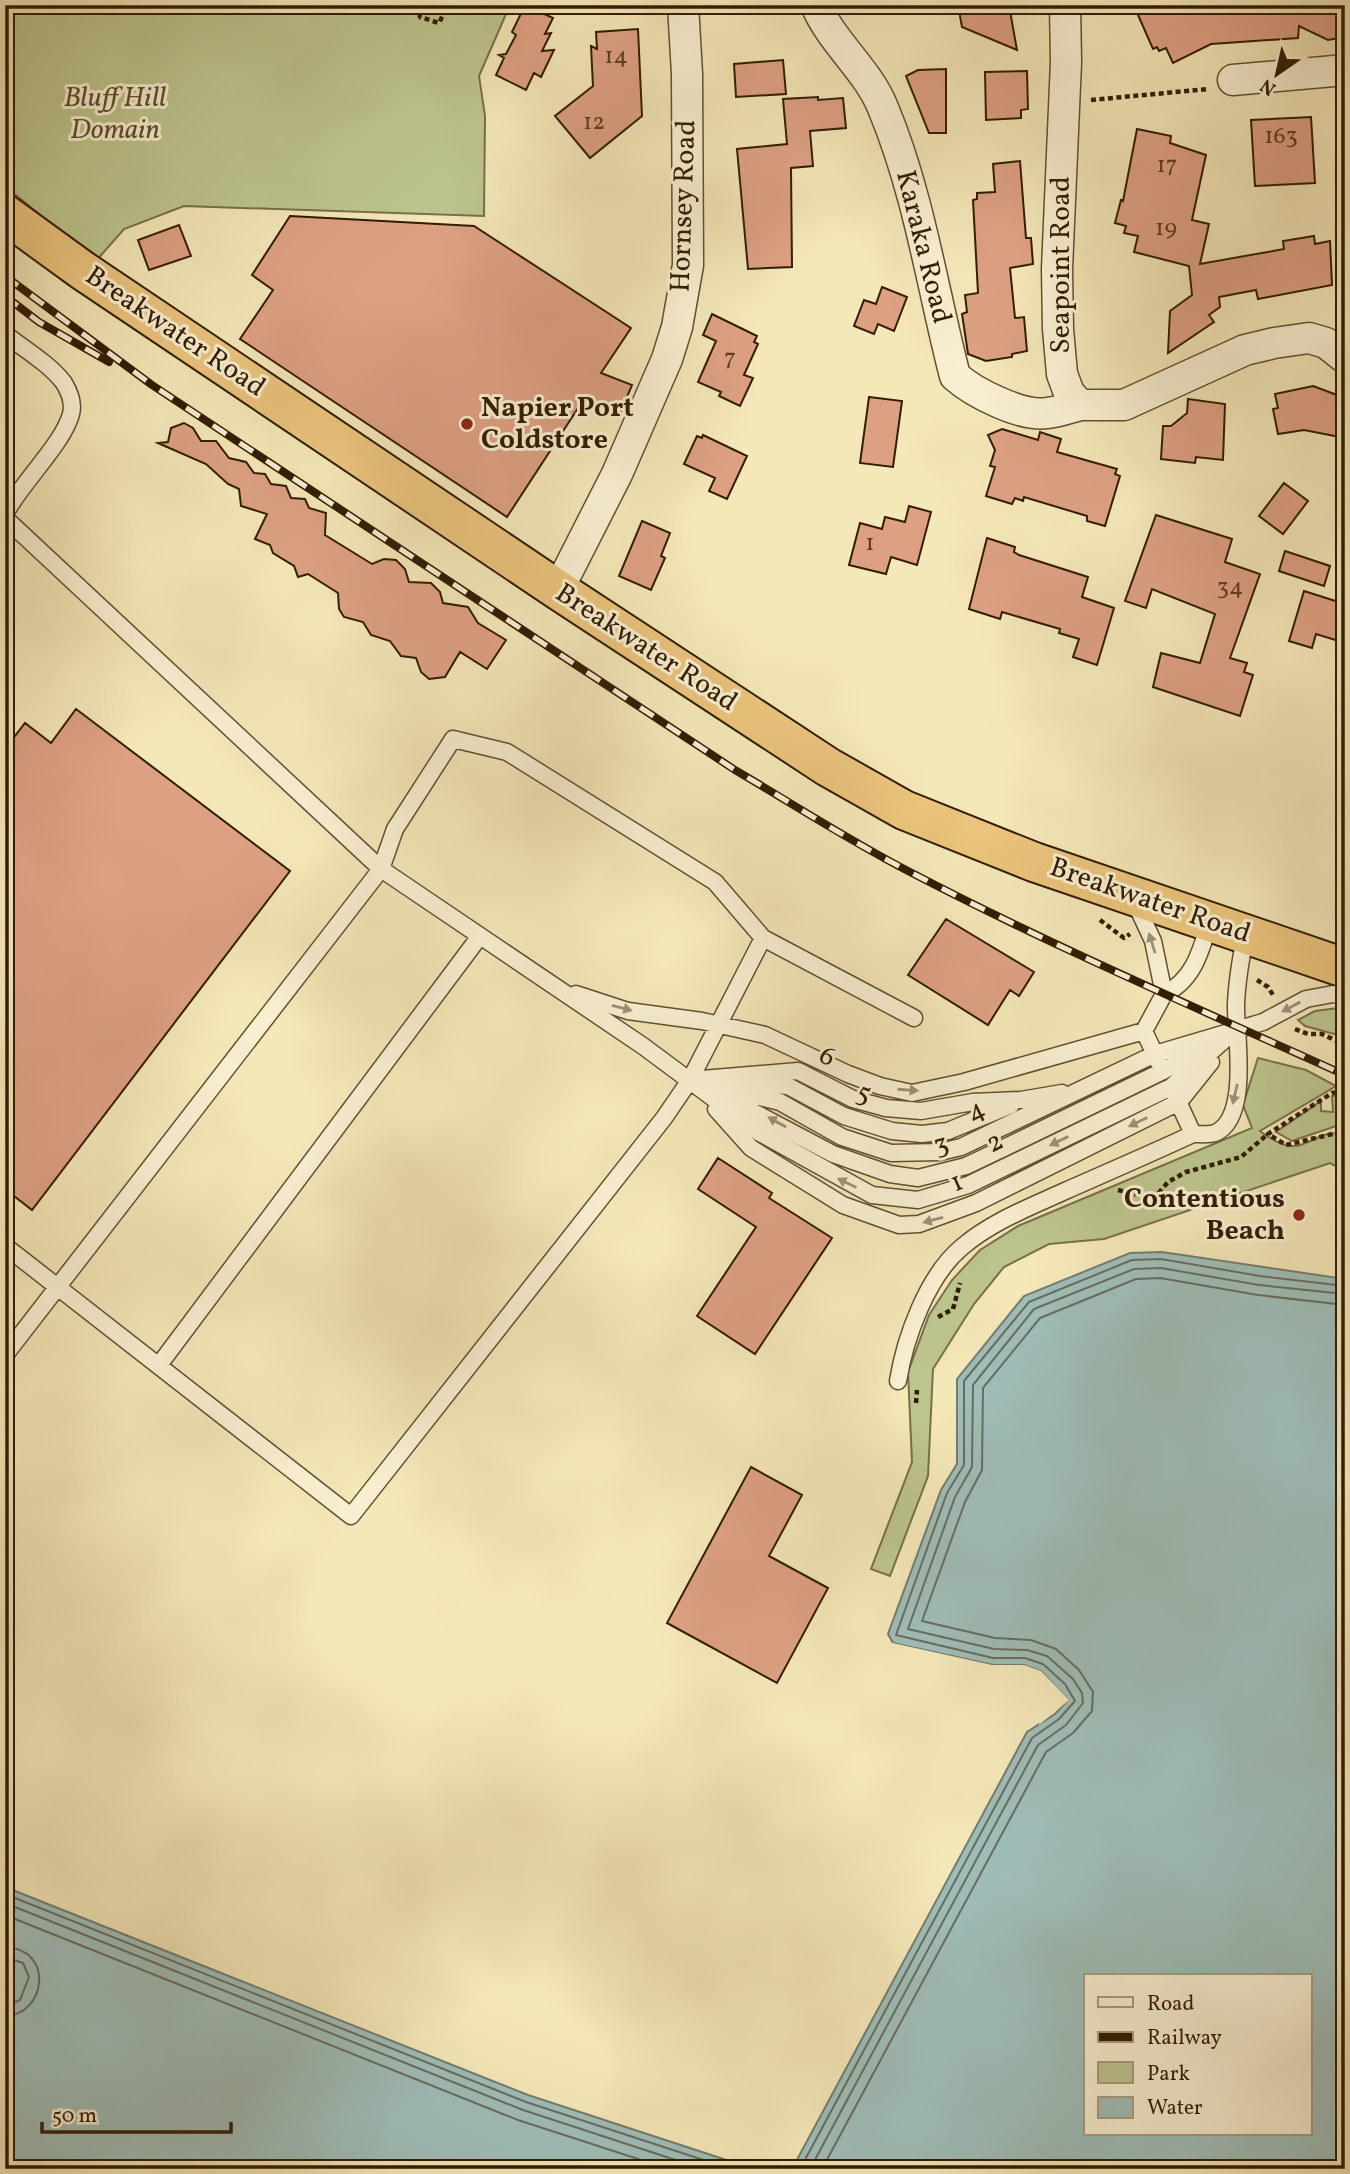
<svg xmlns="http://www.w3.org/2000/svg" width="1350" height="2174" font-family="Vollkorn,serif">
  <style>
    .green { fill: #bdc58e; stroke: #777049; stroke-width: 2 }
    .water { fill: #9fbeb9; stroke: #737d71; stroke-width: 2; fill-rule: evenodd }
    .pier { fill: #f4e7b8 }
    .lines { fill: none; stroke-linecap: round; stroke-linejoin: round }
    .shore { stroke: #686d5e; stroke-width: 2 }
    .building { fill: #dda083; stroke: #311c04; stroke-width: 2 }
    .lane-casing { stroke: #624f31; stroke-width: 19 }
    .street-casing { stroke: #624f31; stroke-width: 33 }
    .highway-casing { stroke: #311c04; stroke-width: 42 }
    .path { stroke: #311c04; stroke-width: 4.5; stroke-dasharray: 5 3.5; stroke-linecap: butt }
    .lane { stroke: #f8efd1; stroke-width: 16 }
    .street { stroke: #f8efd1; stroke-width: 30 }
    .highway { stroke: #eac47c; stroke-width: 38 }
    .rail-casing { stroke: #311c04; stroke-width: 8 }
    .rail { stroke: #f8efd1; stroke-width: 5; stroke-dasharray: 16; stroke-linecap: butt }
    .oneway { fill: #9e9075 }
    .poi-dot { fill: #8f2418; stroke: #f8efd1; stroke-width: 2.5 }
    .labels { text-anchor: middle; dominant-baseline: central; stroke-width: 6; stroke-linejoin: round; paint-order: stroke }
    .number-label { font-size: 24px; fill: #5c3d24 }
    .park-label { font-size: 28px; font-style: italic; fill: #5b4f2d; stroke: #f8efd1 }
    .street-label { font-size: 28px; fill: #311c04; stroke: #f8efd1 }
    .poi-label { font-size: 28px; font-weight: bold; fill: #311c04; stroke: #f8efd1; text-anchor: start }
  </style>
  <rect width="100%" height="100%" fill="#f4e7b8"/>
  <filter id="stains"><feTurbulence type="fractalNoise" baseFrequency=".00286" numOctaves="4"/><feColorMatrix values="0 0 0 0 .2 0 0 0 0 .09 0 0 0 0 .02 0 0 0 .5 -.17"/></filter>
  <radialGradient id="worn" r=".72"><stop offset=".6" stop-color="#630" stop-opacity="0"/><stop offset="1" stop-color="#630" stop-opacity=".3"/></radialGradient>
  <path class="green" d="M5,5h505l-31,71 6,40 -1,100 -300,-10 -60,23 -28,32 -91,-75z
    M1338,1008h7v29l-40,-11 -7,-6 17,-9z
    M1258,1058l48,12 30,16 -76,45c46,35 46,-3 85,3v37l-15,-8 -226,76 -55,5 -45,23 -30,37 -41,65 -5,107 -38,100 -19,-7 41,-107 -4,-90 21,-57 23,-35 28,-30 38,-24 234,-98 -9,-23z
    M1343,1095l2,31h-9l-44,15 -16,-9 45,-31v10l12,1 -1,-16z"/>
  <path class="water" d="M1162,1252l183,27v890h-553l235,-437 28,-18 13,-14 -27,-29 -17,-6h-31l-100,-22 -5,-9 53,-144 16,-26v-85l67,-83 106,-43zM1086,1976h224v158h-224z
    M5,1887l523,208 226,74h-749v-171l9,-22 -9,-4z"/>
  <path class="pier" d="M888,1642l104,23h32l17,6 28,29 -30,25 1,-5 24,-21 -25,-25 -16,-5 -31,-1 -100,-22z"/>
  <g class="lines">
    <path class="shore" d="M5,1894l521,208 205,67
      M5,1903l518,207 180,59
      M5,1915l513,205 151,49
      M5,1947c50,2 41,68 0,69
      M5,1957l18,6 6,14 -9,23 -15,6
      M800,2169l232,-431 27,-19 16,-18 -10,-17 -22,-20 -18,-6h-32l-97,-23 51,-142 17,-28v-84l65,-79 103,-42 29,-1 99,17 85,10
      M810,2169l228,-424 28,-20 17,-22 -1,-10 -9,-14 -26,-23 -20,-6 -33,-1 -86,-20 47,-132 17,-30 1,-82 61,-76 100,-40 27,-1 98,17 86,9
      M822,2169l224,-417 27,-19 19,-22 1,-19 -14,-22 -23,-21 -25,-9 -36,-2 -73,-17 43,-119 17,-32 1,-82 57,-70 96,-39 24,-1 98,17 87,10"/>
  </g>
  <path class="building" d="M525,5l28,13 -8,16 6,-1 -9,18 12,-1 -13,27 -7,-4 -8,17 -30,-15 8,-17 -5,-3 7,-1 10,-19 -4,-3z
    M958,5h51l8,45 -55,-23z
    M1140,5h197l1,5 7,-1v28l-17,3 -29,-14 -1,12 -87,6 -38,19 -7,-15 -7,3 -2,-4 -4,2 -15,-34 5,-2z
    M638,29l4,87 -52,42 -35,-42 38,-30 -2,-40 6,3 -1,-17z
    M783,60l3,34 -50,3 -2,-33z
    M946,69v64h-17l-23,-57 12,-6z
    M1027,71l1,38 -7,1v8l-35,2 -1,-48z
    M818,97v3l25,-2 3,30 -36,3 3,35 -22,2 1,99 -44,2 -11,-120 50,-5 -4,-45z
    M1311,117l4,66 -60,3 -4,-66z
    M1137,129l34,7 -1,7 36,12 -14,65 17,4 -9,40 84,-15 -1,-8 31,-5 1,8 15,-3 2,44 -74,14 -2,-9 -37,7 1,10 -11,8 5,7 -46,31 2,-42 22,-16 -3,-29 -55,-14 4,-16 -14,-3 2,-7 -11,-3 6,-23 2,1z
    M1020,161l6,77h5l2,26 -23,4 5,50 9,-1 3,34 -15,3v3l-26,4 -18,-7 -6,-40 5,-2 -2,-17 13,-2 -5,-93 4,-1v-6l18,-1 -2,-28z
    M290,216l184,10 157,102 -30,45 31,12 -12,29 -36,-15 -77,118 -267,-178 33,-49 -21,-15z
    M179,225l12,31 -42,14 -11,-30z
    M882,287l25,10 -13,34 -16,-7 -4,10 -20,-8 10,-26 12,4z
    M712,314l45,22 -3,6 4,2 -14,31 9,3 -13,28 -21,-10 2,-4 -23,-10 18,-41 -13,-6z
    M1313,386l32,12v40l-41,-8 -26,4 -5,-25 5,-1 -3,-14z
    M869,397l33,4 -9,66 -33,-4z
    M1188,399l37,5 -2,56 -27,-3 -1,6 -34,-4 2,-33h8l16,-13z
    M184,423l9,5 8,13h15l13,17 17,4 8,11 11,1 6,10 15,2 5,12 14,1 4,9 17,5 -1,22 47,29 12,-5 12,1 9,9 4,13 22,1 9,9 3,11 25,4 10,16 28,17 -19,29 -27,-17 -15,25 -16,2 -8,-7 -5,-14 -15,-2 -11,-15 -19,-6 -8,-13 -19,-5 -5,-8 -1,-16 -30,-19 -10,3 -4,-11 -21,-13 -3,-8 -15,-6 12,-25 -26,-8 -2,-17 -11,-5 -22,-20 -48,-21 10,-1 3,-14z
    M1002,429l36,11 2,-8 21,7 -4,13 60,17 -2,5 5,2 -15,50 -18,-5v-5l-63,-19 -1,4 -8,-3 -3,6 -26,-8 9,-29 -5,-1 5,-16 -7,-15z
    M703,435l44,21 -20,43 -18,-8 6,-13 -31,-14 13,-28 5,2z
    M1284,483l24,18 -25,33 -24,-18z
    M909,506l22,6 -14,53 -26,-8 -5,17 -37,-9 11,-42 22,6 3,-12 20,5z
    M1156,515l76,24 -7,23 35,12 -30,84 17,5 -3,9 9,3 -13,41 -87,-29 8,-34 39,10 15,-49 -63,-25 -6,19 -21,-7z
    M642,521l28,12 -9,23 4,2 -14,32 -32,-14z
    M987,538l28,9 -1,5 5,3 69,22 -6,20 32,11 -17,57 -24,-8 6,-18 -20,-6 1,-4 -58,-17 -2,7 -31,-10z
    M1285,551l45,15 -6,20 -45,-15z
    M1304,591l41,13v39l-29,-9 -4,14 -23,-7z
    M76,709l214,162 -258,339 -27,-21v-440l20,-26 26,20z
    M946,919l88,53 -15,24 -9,-6 -22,35 -80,-50z
    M718,1158l54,35 -3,5 63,40 -77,116 -58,-38 59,-89 -58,-38z
    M751,1467l51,28 -33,61 59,32 -51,95 -110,-60z"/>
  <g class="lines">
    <g class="lane-casing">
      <path id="lane" d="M5,334c19,15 45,30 59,49 6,10 10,20 7,31 -8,30 -50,69 -66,100
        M5,518l376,351 262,177 117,87 112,62 46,5 50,-15 203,-98 68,-60
        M1134,900l19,41 11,53 -20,37 15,32
        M576,994l52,17 74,10 63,14 83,39 32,12 32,7 52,-11 180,-51
        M1164,994c30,-14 37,-44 46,-73
        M702,1079l96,-8 55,28 33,9 35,3 52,-9 48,-2 41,-7
        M695,1081l85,21 62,35 49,16 49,-1 21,-5 194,-93 108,-32 43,-23 27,-5 12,2
        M744,1083l44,3 56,30 48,15 30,3 26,-3 63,-26
        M721,1095l112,59 57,20 28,4 48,-12 42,-20 155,-75 44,-25
        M1175,1095l18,39
        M716,1109l35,39 92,57 56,20 20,-1 57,-21 203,-101 32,-40
        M5,1246l346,270 313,-398 26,-38 73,-142
        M5,1355l376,-486 14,-40 58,-90 54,13 208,130 48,56 151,80
        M159,1365l321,-429
        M898,1381c7,-43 29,-105 64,-134 29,-25 68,-40 103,-56 43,-19 85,-37 128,-57 6,0 16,1 22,-1 36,-15 20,-101 21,-129 1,-24 5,-47 10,-71"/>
    </g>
    <g class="street-casing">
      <path id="street" d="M816,5c16,38 52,65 67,103 36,86 49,179 72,268 19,17 67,41 92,37 11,-1 22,-5 33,-8
        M1065,5l1,57 -9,207 1,60 4,45 7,19 11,12h44l121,-55 29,-7 35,-5 17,5 19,15
        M1233,80l112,-10
        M558,590l59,-116 50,-115 10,-32 11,-62 -1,-191 -4,-69"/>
    </g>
    <g class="highway-casing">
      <path id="highway" d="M5,214l77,56 476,320 270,177 76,43 130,52 311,106"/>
    </g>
    <path class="path" d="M418,5l2,12 19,6 9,-18
      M1091,100l117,-11
      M1100,920l24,18 6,-4
      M1257,980l11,7 5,8
      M1295,1029l13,5h14l23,11
      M1345,1091l-13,2 -64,41 18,11 59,-14
      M1118,1190l29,7 10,-2 11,-13 18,-10 55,-15 27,-23
      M938,1317l15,-8 7,-26
      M916,1403l1,-13"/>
    <use href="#lane" class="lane"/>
    <use href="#street" class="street"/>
    <use href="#highway" class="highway"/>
    <g class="rail-casing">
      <path id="rail" d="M5,276l147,109 583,385c58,34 115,71 175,102 142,74 289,137 435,203
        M5,296l34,26 70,40"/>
    </g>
    <use href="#rail" class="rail"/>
  </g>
  <defs><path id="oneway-solid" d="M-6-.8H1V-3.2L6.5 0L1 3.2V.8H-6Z" transform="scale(1.75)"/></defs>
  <g class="oneway">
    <use href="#oneway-solid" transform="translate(1152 943) rotate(-107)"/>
    <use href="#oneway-solid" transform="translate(1291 1007) rotate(152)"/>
    <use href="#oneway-solid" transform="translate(622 1008) rotate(15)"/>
    <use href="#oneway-solid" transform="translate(908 1090) rotate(4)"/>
    <use href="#oneway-solid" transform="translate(1235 1094) rotate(103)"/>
    <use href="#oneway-solid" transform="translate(777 1122) rotate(-151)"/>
    <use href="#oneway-solid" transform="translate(1138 1122) rotate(154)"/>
    <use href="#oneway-solid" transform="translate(1059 1141) rotate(154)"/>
    <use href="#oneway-solid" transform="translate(847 1183) rotate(-154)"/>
    <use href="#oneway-solid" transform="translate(933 1220) rotate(165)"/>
  </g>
  <g class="poi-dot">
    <circle cx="467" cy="424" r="7"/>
    <circle cx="1299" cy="1215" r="7"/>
  </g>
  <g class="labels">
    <g class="number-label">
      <text x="616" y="57">14</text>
      <text x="594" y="123">12</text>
      <text x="1281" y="137">163</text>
      <text x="1167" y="166">17</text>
      <text x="1166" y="229">19</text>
      <text x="730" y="359">7</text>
      <text x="870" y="544">1</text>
      <text x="1230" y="588">34</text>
    </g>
    <g class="park-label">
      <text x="115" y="98">Bluff Hill<tspan x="115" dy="32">Domain</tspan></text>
    </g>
    <g class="street-label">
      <text transform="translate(684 206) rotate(-88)">Hornsey Road</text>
      <text transform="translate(923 247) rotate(76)">Karaka Road</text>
      <text transform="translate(1061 265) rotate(-90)">Seapoint Road</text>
      <text transform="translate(175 332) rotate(34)">Breakwater Road</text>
      <text transform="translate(646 648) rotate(33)">Breakwater Road</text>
      <text transform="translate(1150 901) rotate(19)">Breakwater Road</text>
      <text transform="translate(827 1057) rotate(28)">6</text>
      <text transform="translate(864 1094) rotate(20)">5</text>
      <text transform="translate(976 1111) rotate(-26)">4</text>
      <text transform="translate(995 1143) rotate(-26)">2</text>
      <text transform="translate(941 1145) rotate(-16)">3</text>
      <text transform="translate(957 1183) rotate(-24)">1</text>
    </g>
    <g class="poi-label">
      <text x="481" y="408">Napier Port<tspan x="481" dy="32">Coldstore</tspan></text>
      <text x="1285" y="1199" text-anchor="end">Contentious<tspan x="1285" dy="32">Beach</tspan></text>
    </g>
  </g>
  <rect width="1350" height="2174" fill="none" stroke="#f4e7b8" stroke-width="28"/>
  <rect x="7" y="7" width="1336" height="2160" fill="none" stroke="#311c04" stroke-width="3.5"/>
  <rect x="14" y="14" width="1322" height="2146" fill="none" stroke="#311c04" stroke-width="2"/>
  <rect x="1084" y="1974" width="228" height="161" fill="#f8efd1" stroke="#a89b7f" stroke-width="2"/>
  <rect x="1098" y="1997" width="35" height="10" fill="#f8efd1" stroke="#a89b7f" stroke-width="2"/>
  <text x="1147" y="2010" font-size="21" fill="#311c04">Road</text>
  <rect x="1098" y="2032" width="35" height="10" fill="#311c04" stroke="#a89b7f" stroke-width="2"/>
  <text x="1147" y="2044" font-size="21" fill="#311c04">Railway</text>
  <rect x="1098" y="2062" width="35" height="21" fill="#bdc58e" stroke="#a89b7f" stroke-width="2"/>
  <text x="1147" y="2080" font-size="21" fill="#311c04">Park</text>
  <rect x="1098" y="2097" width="35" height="21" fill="#9fbeb9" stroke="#a89b7f" stroke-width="2"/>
  <text x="1147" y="2114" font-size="21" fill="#311c04">Water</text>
  <g transform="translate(1277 74) rotate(214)" stroke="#f8efd1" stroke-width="5" paint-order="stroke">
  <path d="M0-5L12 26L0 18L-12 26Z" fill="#311c04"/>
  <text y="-10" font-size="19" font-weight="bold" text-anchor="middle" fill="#311c04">N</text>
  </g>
  <path d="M42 2122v10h189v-10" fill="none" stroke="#311c04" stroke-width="3.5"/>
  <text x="52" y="2122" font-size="21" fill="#311c04" stroke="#f8efd1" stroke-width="5" paint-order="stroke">50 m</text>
  <rect width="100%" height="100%" filter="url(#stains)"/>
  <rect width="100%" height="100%" fill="url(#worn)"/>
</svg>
